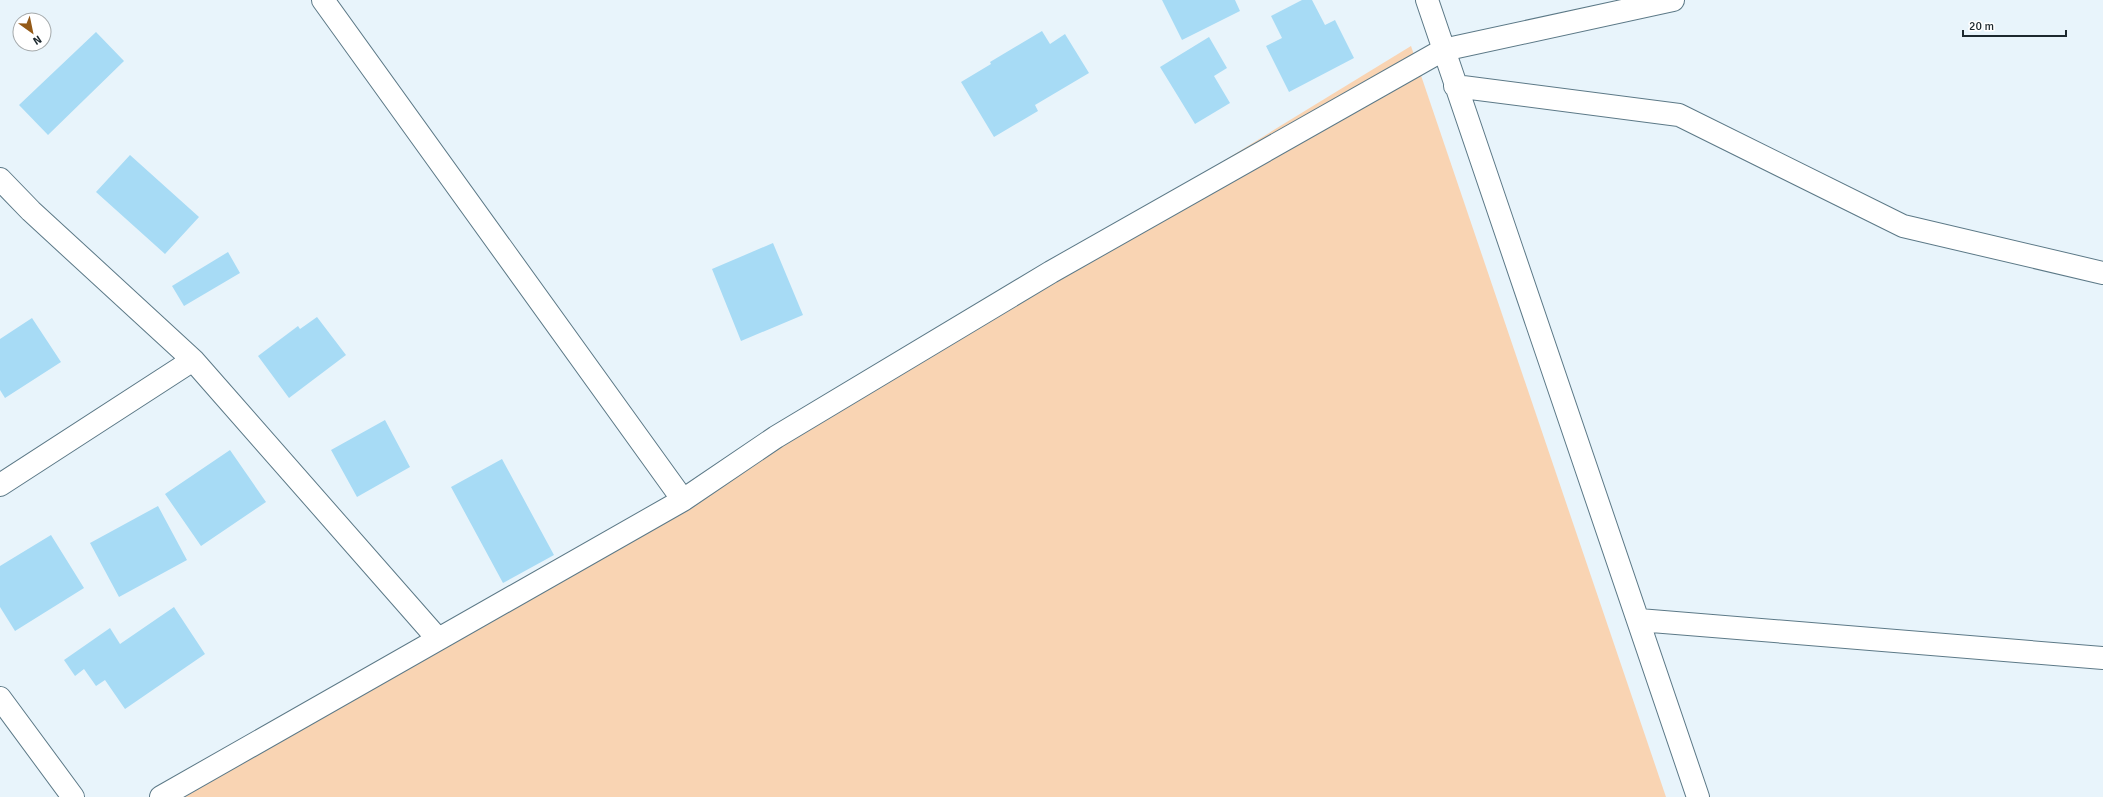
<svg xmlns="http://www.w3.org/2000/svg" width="2103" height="797" font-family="Signika,sans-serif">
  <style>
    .green { fill: #f9d4b3 }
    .building { fill: #a7dbf5 }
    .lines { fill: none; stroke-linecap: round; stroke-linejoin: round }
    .minor-casing { stroke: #5c7987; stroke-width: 24 }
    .minor { stroke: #fff; stroke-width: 22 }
  </style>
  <rect width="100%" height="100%" fill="#e8f4fb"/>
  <path class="green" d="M1411,46l255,751h-1481z"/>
  <path class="building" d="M1162,0h73l5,11 -58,29z
    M1302,0h10l13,25 10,-5 19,38 -65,34 -23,-46 16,-8 -11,-22z
    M1042,31l8,13 15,-10 24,39 -54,32 3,6 -44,26 -33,-55 30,-18 -1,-2z
    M96,32l28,29 -76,74 -29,-30z
    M1209,37l18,31 -13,8 16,27 -35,21 -35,-57z
    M130,155l69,62 -34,37 -69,-62z
    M773,243l30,72 -62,26 -29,-72z
    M228,252l12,21 -56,33 -12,-20z
    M317,317l29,38 -57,43 -31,-42 40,-30 2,3z
    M32,318l29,44 -56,36 -5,-8v-51z
    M385,420l25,47 -53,30 -26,-47z
    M230,450l36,52 -65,44 -36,-52z
    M502,459l52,96 -51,28 -52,-96z
    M158,506l29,54 -68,37 -29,-54z
    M51,535l33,53 -69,43 -15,-24v-41z
    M174,607l31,47 -80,55 -20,-29 -9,6 -12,-17 -9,7 -11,-16 46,-32 10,16z"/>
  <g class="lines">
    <g class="minor-casing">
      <path id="minor" d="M323,0l360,500
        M1427,0l271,797
        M1455,86l224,29 224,111 200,47
        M0,179l31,32 162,149
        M0,485l193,-125 245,279
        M1639,620l464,38
        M0,698l73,99
        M161,797l522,-297 93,-63 275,-165 392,-222 230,-50"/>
    </g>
    <use href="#minor" class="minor"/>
  </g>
  <g transform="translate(32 32) rotate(147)"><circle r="19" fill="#ffffff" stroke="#a4a9ab"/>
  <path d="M0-3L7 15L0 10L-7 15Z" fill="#945a18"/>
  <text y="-6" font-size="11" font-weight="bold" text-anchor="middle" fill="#1c282e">N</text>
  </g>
  <path d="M1963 30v6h103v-6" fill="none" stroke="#1c282e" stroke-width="2"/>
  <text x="1969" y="30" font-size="12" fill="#1c282e" stroke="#ffffff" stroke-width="3" paint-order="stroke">20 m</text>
</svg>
